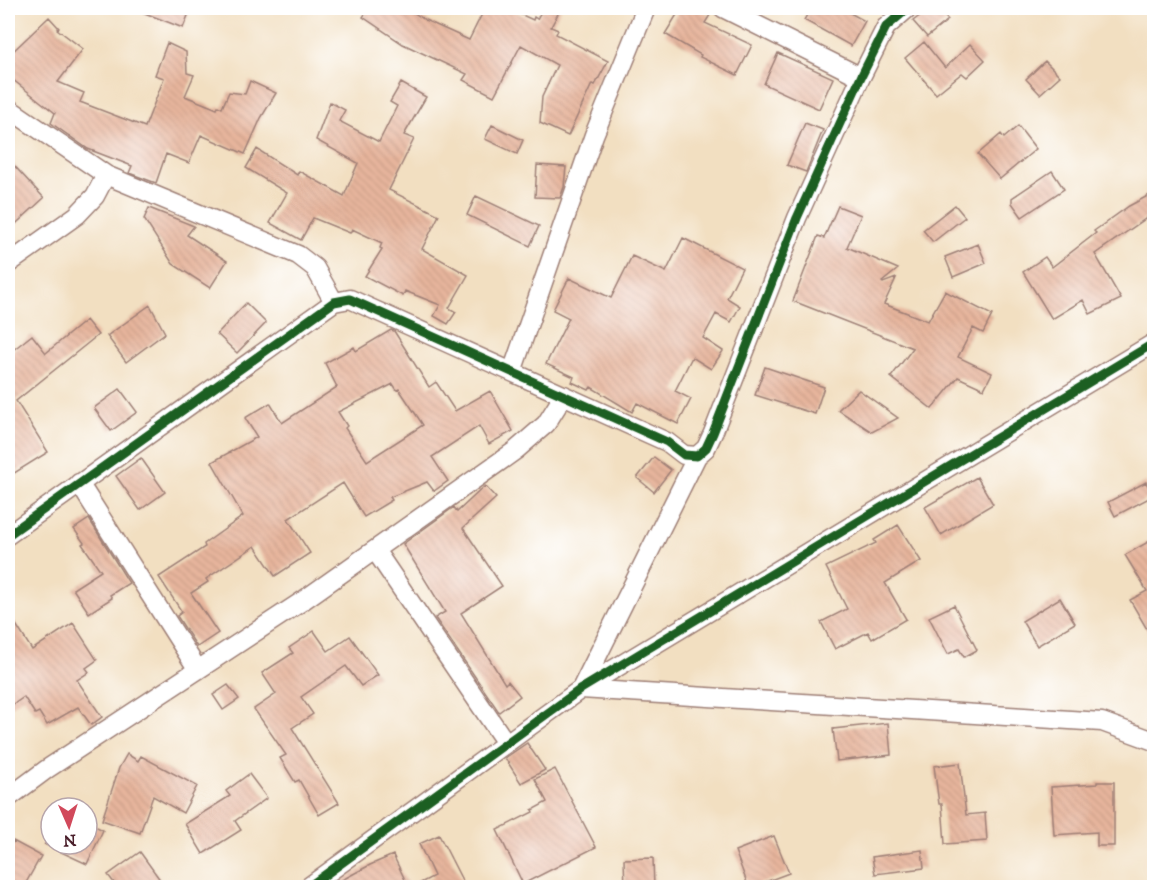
<svg xmlns="http://www.w3.org/2000/svg" width="1162" height="895" font-family="'IM FELL DW Pica',serif">
  <style>
    .building { fill: url(#building-back-hatch); fill-rule: evenodd }
    .lines { fill: none; stroke-linecap: round; stroke-linejoin: round }
    .minor-casing { stroke: #9e7f76; stroke-width: 21 }
    .minor { stroke: #fff; stroke-width: 18 }
    .cycleway-casing { stroke: #fff; stroke-width: 13 }
    .cycleway { stroke: #1b5e20; stroke-width: 9 }
  </style>
  <defs>
    <pattern id="building-back-hatch" width="6" height="6" patternUnits="userSpaceOnUse" patternTransform="scale(1.5)"><rect width="6" height="6" fill="#e7b59c"/><path d="M-1 5l2 2M0 0l6 6M5-1l2 2" fill="none" stroke="#c89b87"/></pattern>
  </defs>
  <rect width="100%" height="100%" fill="#fff"/>
  <filter id="ink" filterUnits="userSpaceOnUse"><feTurbulence type="fractalNoise" baseFrequency=".0167" numOctaves="2"/><feDisplacementMap in="SourceGraphic" scale="12" xChannelSelector="R" yChannelSelector="G"/><feConvolveMatrix kernelMatrix="1 2 1 2 8 2 1 2 1" color-interpolation-filters="sRGB"/></filter>
  <filter id="wash" filterUnits="userSpaceOnUse"><feTurbulence type="fractalNoise" baseFrequency=".008" numOctaves="4" result="noise"/><feDisplacementMap in="SourceGraphic" scale="24" xChannelSelector="R" yChannelSelector="G"/><feGaussianBlur stdDeviation="1.35" result="paint"/><feColorMatrix in="noise" values="0 0 0 0 0 0 0 0 0 0 0 0 0 0 0 0 0 1.4 0 .05"/><feComposite in="paint" operator="in"/></filter>
  <g filter="url(#wash)">
    <rect width="100%" height="100%" fill="#f2dfc1"/>
    <g id="blocks">
      <path class="building" d="M132,8h59l-8,20z
        M369,8h38l18,12 44,20 16,-32h22l26,12 1,-3 3,2 6,-11h18l-10,19 7,3 -2,4 52,27 -13,24 -3,-1 -24,52 -28,-13 2,-26 15,-32 -36,-20 -27,51 -31,-16 4,-6 -64,-30 -40,-27z
        M681,8h15l14,7 -5,8 47,22 -15,30 -37,-18 1,-2 -36,-21z
        M811,8h30l24,13 -14,25 -47,-26z
        M930,8h7l11,12 -21,17 -14,-16z
        M49,17l10,11 -2,1 26,20 -25,33 26,11 -4,9 65,25 19,-49 -9,-3 12,-32 19,9 1,21 7,2 -9,21 32,13 1,-3 4,2 7,-16 16,2 5,-13 26,12 -15,25 -16,36 -44,-19 -12,28 -23,-9 -10,29 -27,-10 3,-7 -44,-17 -37,-26 4,-10 -47,-37v-20z
        M924,42l21,26 25,-24 15,16 -18,17 -5,-4 -26,21 -31,-36z
        M778,53l55,25 -14,31 -55,-25z
        M1045,61l15,15 -20,18 -14,-15z
        M401,83l25,14 -22,38 10,4 -25,51 50,25 -17,34 46,26 -19,33 7,4 -8,12 -14,-8 6,-11 -35,-14 -2,5 -38,-20 17,-27 -2,-1 2,-5 -30,-14 -2,4 -37,-15 -12,22 -31,-17 17,-30 -41,-25 11,-19 40,26 2,-4 45,25 14,-33 -42,-23 14,-38 15,8 -6,11 40,21 18,-36 -7,-4z
        M805,123l18,7 -17,42 -19,-7z
        M492,125l31,15 -6,14 -32,-15z
        M1018,126l18,23 -36,30 -22,-25 23,-20 3,4z
        M8,159l36,39 -36,33z
        M537,165l29,2 -2,20 -4,11 -25,-1z
        M1052,171l12,18 -42,28 -10,-14v-5z
        M1155,192v20l-60,42 26,45 -31,15 -7,-14 -31,19 -29,-47 22,-15 7,10 44,-34 -2,-2 35,-25z
        M476,196l63,30 -9,20 -63,-31z
        M955,205l10,12 -32,25 -10,-12z
        M838,206l23,9 -14,32 51,22 -16,13 1,1 13,-5 -12,26 44,17 17,-30 47,24 -9,18 -10,-5 -15,29 34,16 -8,16 -26,-12 -26,32 -41,-32 22,-29 -120,-47 25,-65 6,2z
        M149,208l45,18 -7,9 40,26 -17,27 -37,-24 -29,-45z
        M683,238l59,30 -15,30 13,8 -9,16 -15,-8 -13,24 20,13 -12,18 -19,-12 -17,34 16,8 -13,25 -41,-21 -5,9 -41,-25 -2,3 -17,-8 2,-5 -28,-13 23,-46 -16,-8 16,-32 42,20 21,-42 34,16z
        M978,244l8,19 -33,14 -8,-20z
        M246,303l20,20 -29,30 -20,-19z
        M150,305l15,28 -39,29 -19,-26z
        M86,320l12,15 -82,66 32,51 -40,25v-123l24,-19 14,18z
        M391,330l3,1 35,56 7,-5 19,29 35,-20 23,40 -24,13 -10,-18 -47,31 16,24 -14,10 -7,-9 -37,15 2,3 -28,17 -21,-34 -55,36 22,34 -35,23 -20,-30 -49,33 2,3 -17,11 27,40 -21,14 -20,-31 5,-4 -23,-35 46,-30 -1,-3 39,-28 -31,-54 45,-25 -12,-19 25,-15 12,20 55,-36 -12,-24 29,-16 2,4zM393,384l4,6 2,-1 24,36 -56,36 -22,-33 2,-2 -9,-14z
        M765,367l59,20 -9,27 -60,-19z
        M120,389l17,23 -26,19 -17,-23z
        M859,390l39,28 -26,14 -34,-22z
        M654,457l17,13 -17,22 -17,-14z
        M141,458l24,34 -25,18 -24,-34z
        M977,477l16,27 -52,31 -16,-28z
        M1146,482l7,14 -38,20 -7,-14z
        M485,486l11,12 -33,30 39,58 -41,27 44,71 3,-3 12,15 -21,16 -64,-94 10,-6 -42,-68 51,-37 3,5z
        M89,519l40,64 -19,12 2,3 -23,15 -16,-24 28,-18 -19,-27 2,-1 -10,-14z
        M898,525l23,36 -36,22 21,36 -34,20 -4,-7 -33,17 -14,-27 26,-13 -21,-42 50,-24 -2,-3z
        M1155,538v105l-25,-43 17,-9 -22,-36z
        M1060,598l15,25 -38,23 -15,-25z
        M954,605l23,45 -13,7 -5,-8 -11,5 -19,-37z
        M8,612l24,38 41,-27 24,37 -11,8 3,4 -12,8 25,37 -11,8 -13,-18 -31,18 -8,-13 -4,2 -11,-17 -16,11z
        M314,631l14,20 22,-15 28,39 -17,11 -15,-20 -45,31 12,17 -21,14 47,75 -20,12 -20,-35 -4,2 -15,-24 6,-3 -32,-46 22,-15 -14,-21 31,-20 -4,-5z
        M228,685l11,14 -16,11 -10,-15z
        M888,723l3,32 -54,6 -4,-32z
        M527,743l18,27 -24,13 -16,-25z
        M127,754l11,7 3,-5 56,30 -14,27 -30,-17 -13,37 -38,-13 17,-52z
        M960,763l6,52 19,-2 2,28 -42,3 -3,-40h-3l-5,-38z
        M555,769l41,78 -73,37 -26,-54 36,-18 -1,-2 15,-8 -12,-23z
        M249,774l18,24 -32,23 6,9 -38,24 -18,-30 45,-28 -4,-5z
        M1097,782h17v64h-17v-14l-43,3 -3,-48 46,-3z
        M87,822l16,8 -16,34 -43,-20h43z
        M439,835l27,53h-55l23,-12 -15,-32z
        M774,836l15,37 -40,15 -14,-37z
        M13,841l28,15 -18,32h-15v-36z
        M922,850l2,18 -49,6 -3,-17z
        M140,852l26,36h-48l-10,-13z
        M393,855l16,33h-82l43,-23z
        M653,858l1,30h-29l-1,-29z"/>
    </g>
  </g>
  <g filter="url(#ink)">
    <use href="#blocks" fill-opacity="0" stroke="#9e7f76" stroke-width="1.5"/>
    <g class="lines">
      <g class="minor-casing">
        <path id="minor" d="M723,8l138,69
          M8,108l98,67 192,80 17,13 19,34
          M8,264l69,-49 18,-19 11,-21
          M512,372l82,-237 52,-127
          M697,456l-116,233 521,33 52,19
          M79,483l119,187
          M8,535l326,-233 16,-3 317,143 17,13 13,1 9,-8 7,-15 84,-215 64,-141 25,-50 22,-19
          M375,550l131,193
          M8,798l39,-29 254,-167 215,-152 30,-26 18,-29
          M307,888l274,-199 573,-346"/>
      </g>
      <use href="#minor" class="minor"/>
      <g class="cycleway-casing">
        <path id="cycleway" d="M8,535l326,-233 16,-3 317,143 17,13 13,1 9,-8 7,-15 84,-215 64,-141 25,-50 22,-19
          M307,888l274,-199 573,-346"/>
      </g>
      <use href="#cycleway" class="cycleway"/>
    </g>
  </g>
  <rect width="1162" height="895" fill="none" stroke="#fff" stroke-width="30"/>
  <g transform="translate(69 826) rotate(177)"><circle r="28" fill="#ffffff" stroke="#b7a5aa" stroke-width="1.5"/>
  <path d="M0-4.5L10 22L0 15L-10 22Z" fill="#d1495b"/>
  <text y="-9" font-size="16" font-weight="bold" text-anchor="middle" fill="#4a1f2b">N</text>
  </g>
</svg>
